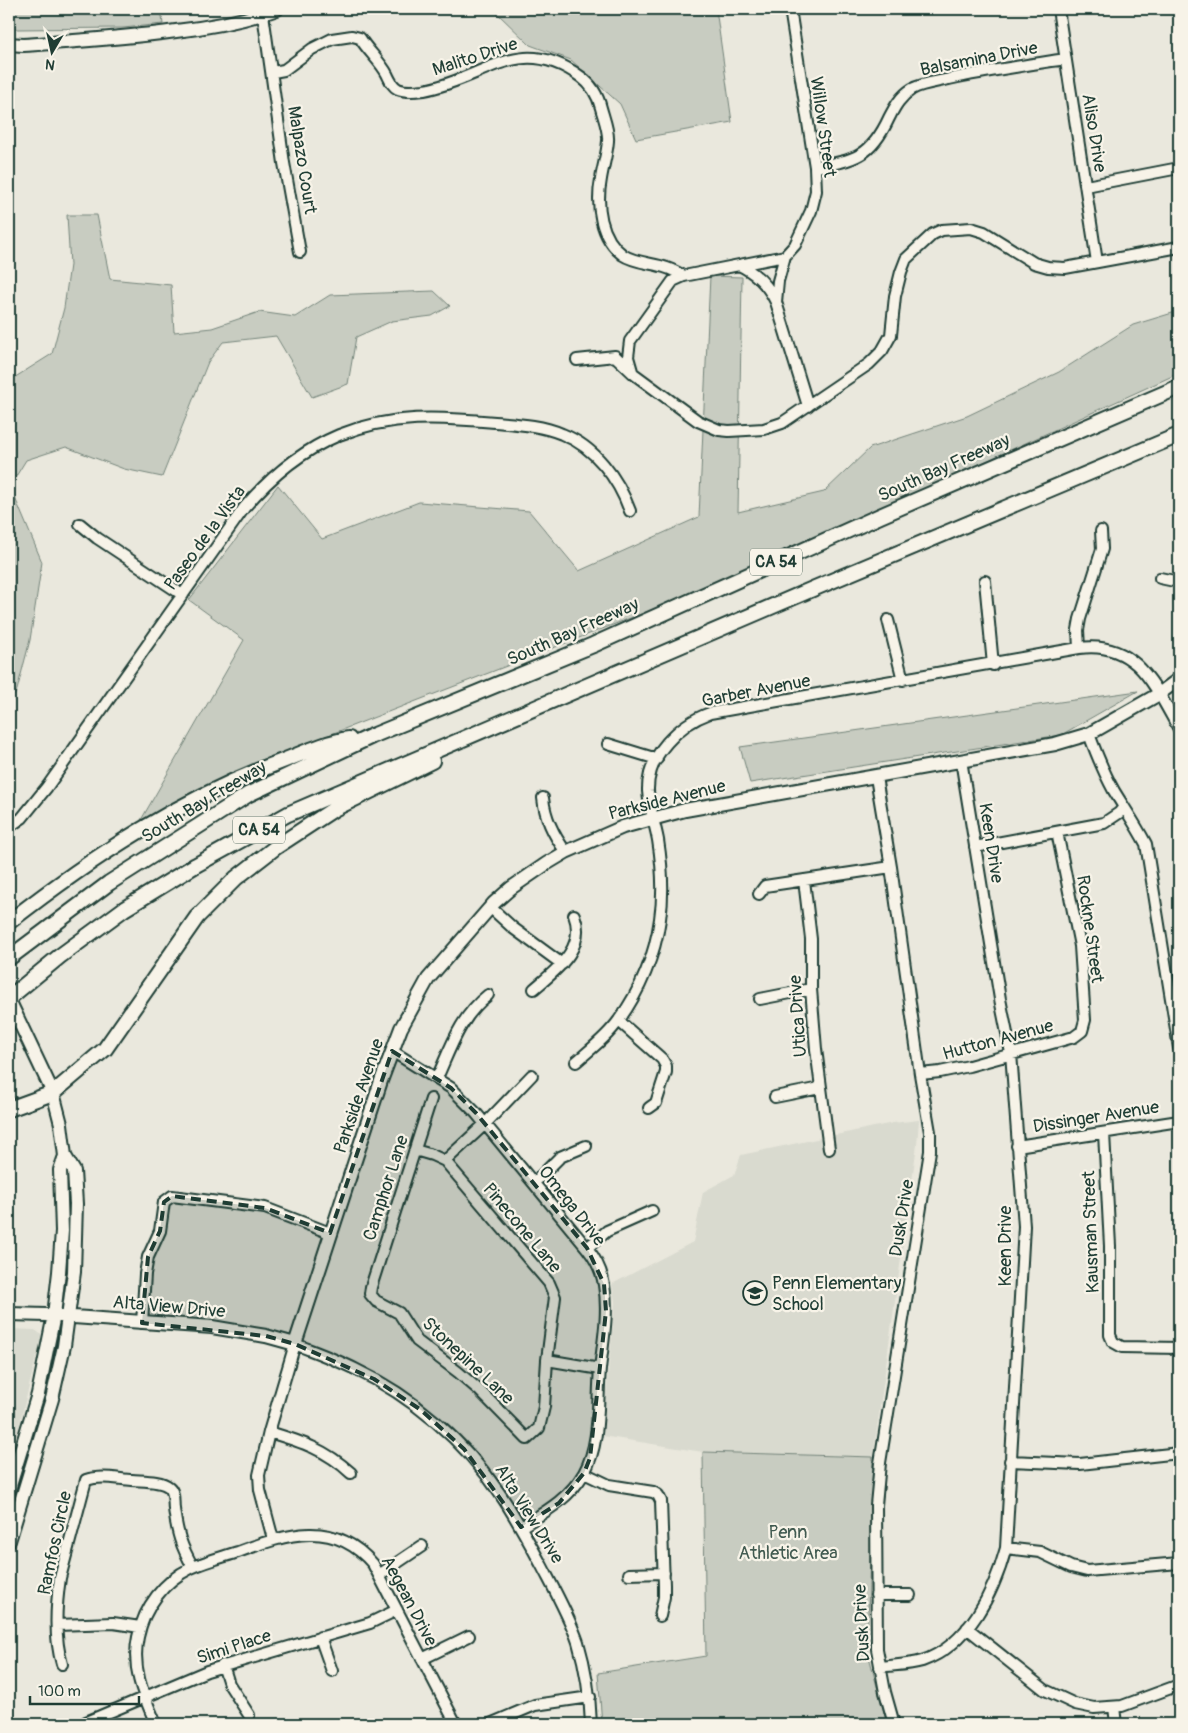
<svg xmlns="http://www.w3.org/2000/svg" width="1188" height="1733" font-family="Pangolin,sans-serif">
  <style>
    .built { fill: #d9dacf }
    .green { fill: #c8ccc1; stroke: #74847a }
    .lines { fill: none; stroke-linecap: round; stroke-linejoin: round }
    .minor-casing { stroke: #1f3d34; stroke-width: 14 }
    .major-casing { stroke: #1f3d34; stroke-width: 16 }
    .highway-casing { stroke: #1f3d34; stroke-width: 18 }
    .minor { stroke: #f7f3e8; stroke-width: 10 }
    .major { stroke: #f7f3e8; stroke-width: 12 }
    .highway { stroke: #f7f3e8; stroke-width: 14 }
    .marked { fill: #1f3d34; fill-opacity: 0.2; stroke: #1f3d34; stroke-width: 4; stroke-dasharray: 10 6; stroke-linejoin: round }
    .labels { text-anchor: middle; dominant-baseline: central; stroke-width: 4.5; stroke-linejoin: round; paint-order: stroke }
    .shield { fill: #f7f3e8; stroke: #60746a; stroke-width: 1 }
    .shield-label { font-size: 16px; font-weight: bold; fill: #1f3d34 }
    .street-label { font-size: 18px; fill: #1f3d34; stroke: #f7f3e8 }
    .poi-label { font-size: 18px; fill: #1f3d34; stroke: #f7f3e8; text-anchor: start }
    .park-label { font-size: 18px; fill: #415a50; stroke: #f7f3e8 }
  </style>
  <rect width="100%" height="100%" fill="#eae8dd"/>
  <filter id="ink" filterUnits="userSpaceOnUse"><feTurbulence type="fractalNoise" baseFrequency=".02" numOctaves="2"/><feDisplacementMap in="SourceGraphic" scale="10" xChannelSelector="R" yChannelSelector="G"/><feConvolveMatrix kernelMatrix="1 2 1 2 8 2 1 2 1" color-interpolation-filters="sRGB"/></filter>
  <g filter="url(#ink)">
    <path class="built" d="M919,1120l-2,25 -44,312 -170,-5 -101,-16 13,-134 -3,-18 81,-42 10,-50 31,-17 7,-20 152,-32z
      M9,1329l26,1 7,5 -33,131z"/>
    <path class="green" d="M9,9h152l2,15 -40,4 -107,1 -7,-1z
      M496,9h220l16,113 -96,17 -16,-35 -49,-44 -41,-15 -34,-33z
      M67,215h30l13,64 61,6 3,47 38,-4 47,-16 36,5 35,-22 104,-4 16,15 -18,10 -40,5 -36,16 -8,47 -36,13 -36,-61 -53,6 -15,20 -46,115 -38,-8 -58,-22 -40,13 -16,26 32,76 -12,78 -13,50 -8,16v-325l43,-27 12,-46 6,-43z
      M710,276l32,1 -4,235 86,-20 46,-44 97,-32 92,-44 74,-47 46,-14v62l-471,215 -413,160 -154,72 103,-180 -55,-40 89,-115 44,54 97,-37 110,9 50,60 120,-54z
      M1138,691l-77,44 -311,48 -10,-36z
      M703,1452l170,5 -6,192 20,75h-285l-4,-51 108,-17z"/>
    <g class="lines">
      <g class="minor-casing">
        <path id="minor" d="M1058,9l39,253
          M263,14l21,149 16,89
          M273,72l11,-2 28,-21 20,-10 20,-3 8,2c8,13 20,23 27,36 3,6 5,12 11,15 7,3 19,2 26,1 61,-11 95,-58 157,-13 11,8 17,19 20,31 3,11 8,23 7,33 -1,13 -5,25 -7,38 -5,26 -1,59 22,76 12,8 30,8 44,13 6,2 11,5 17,8
          M815,167c40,-7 56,-10 74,-49 6,-12 12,-22 23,-29 11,-6 25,-7 37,-10 38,-8 78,-14 116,-20
          M1086,186l93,-18
          M739,265c17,8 29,20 37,37l2,-21 7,-25 10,-11 16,-34 5,-20 -1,-24 -25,-158
          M776,302l32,104
          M577,360l38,-4 19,18 64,47 21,9 10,1 35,-2 18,-6 87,-59 13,-13 9,-16 4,-39 6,-24 5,-13 27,-25 9,-4 29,-2 13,4 50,31 14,4 17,1 114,-21
          M632,371l-4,-14 2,-16 43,-60 11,-5 101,-20
          M80,524l17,14 86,57
          M1160,578l19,4
          M985,581l8,84
          M888,620l15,60
          M1079,648l-1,-18 2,-11 22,-70 -1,-18
          M1089,734c7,19 15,39 25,57 11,18 22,34 32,53l33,204
          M608,744l49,15
          M876,777l15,90 29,207 10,58v19l-50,312 -4,42 1,144 8,43 9,32
          M543,798c2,20 11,38 23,54
          M9,827l13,-9 25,-31 197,-279c26,-31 57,-57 95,-73 53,-21 101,-18 156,-13 22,2 46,3 67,12 33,13 56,44 68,77
          M975,847l129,-24 15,-10 5,-6
          M804,880l7,59v50l5,60 13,100
          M759,894l6,-8 126,-19
          M490,907l23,21 49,36
          M534,989c22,-19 53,-41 40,-74
          M760,999l51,-10
          M619,1021l43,38 4,7v6l-10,31 -7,5
          M392,1051l59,37 25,25 111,135c8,10 15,24 17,37 5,28 -1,56 -4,84 -3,33 1,74 -16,104 -15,26 -39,39 -63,54
          M576,1062c15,-13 32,-26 43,-42 21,-29 36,-65 41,-101 4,-26 2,-54 -2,-79 -3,-16 -9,-33 -10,-49 -1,-36 31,-67 62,-78l369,-65c58,-8 76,39 100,81
          M920,1074l20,-2 29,-6 105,-29 8,-6 3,-11 -5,-74 -23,-114
          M437,1078c14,-31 23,-61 51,-83
          M775,1097l45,-9
          M1104,1133l6,113v89l3,7 9,5 57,1
          M1017,1146l162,-25
          M415,1150l17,5 13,6 104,122 6,14 -8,63 -3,47 -5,21 -12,11 -47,-48 -22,-19 -41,-31 -18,-28 -23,-12 -6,-7 1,-7 60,-188
          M445,1161l40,-37 47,-49
          M534,1183l26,-26 26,-11
          M587,1248l20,-17 45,-20
          M142,1323l3,-49 3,-17 12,-26 4,-29 8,-6 93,12 65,25
          M547,1360l53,9
          M269,1432c33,10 56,17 82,41
          M1010,1461l70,3 99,-11
          M584,1473l25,12 44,7 5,3 3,6 3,84v12l-4,19
          M273,1539l-13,-49 -1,-15 10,-43 26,-88c20,8 40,15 60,25 57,27 110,72 145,125 16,23 29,48 42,72 13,25 27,50 36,76 8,27 12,54 13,82
          M1006,1548l34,4 31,15 16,4 92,-8
          M629,1574l35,-1
          M379,1575l43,-29
          M876,1595h34
          M57,1625l56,-2 27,4
          M967,1628l78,62 30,14 19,4 28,-2 57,-21
          M320,1637l12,34
          M422,1659l47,-23
          M62,1664c-8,-26 -6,-59 -2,-86l26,-98c15,-5 31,-1 46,0 10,1 29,0 37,7 6,5 4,15 5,22 3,24 7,37 19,58
          M223,1665l6,19 20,31
          M880,1667c13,-2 29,-2 42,-6 47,-16 72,-69 84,-113l18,-322 -13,-173 -11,-54 -39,-239
          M1114,1707l2,17
          M84,1724l2,-2 121,-51 163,-48 27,-13
          M156,1724c-12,-28 -25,-55 -18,-87 6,-30 26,-56 53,-69 15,-7 32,-11 47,-16 49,-18 96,-34 135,12l83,160
          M490,1724l45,-19 55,-8"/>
      </g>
      <g class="major-casing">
        <path id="major" d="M9,44l14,1c52,-4 102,-7 153,-14 35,-4 68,-10 101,-22
          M9,1000l44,93 8,31 4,32 9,15 2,33 -2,68 -10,74 -12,53 -43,142
          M9,1314l37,1 166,12 54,9 29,8 86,-263 20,-53 27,-49 66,-76 17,-15 35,-24 20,-12 57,-25 62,-17 370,-66 34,-10 70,-40 20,-15
          M9,1489l29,-95 16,-79 5,-43 3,-41 -2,-61 5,-14"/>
      </g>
      <g class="highway-casing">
        <path id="highway" d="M9,922c83,-65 172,-123 271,-160 21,-8 47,-20 69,-23
          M9,958l100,-75 140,-89 34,-16 89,-42 221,-91 287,-129 299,-129
          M9,998l51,-42 64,-47 72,-44 92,-51 527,-226 364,-153
          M9,1109l44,-16 52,-44 92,-132 39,-39 40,-31 58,-38 98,-48"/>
      </g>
      <use href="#minor" class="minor"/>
      <use href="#major" class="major"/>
      <use href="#highway" class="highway"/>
    </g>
  </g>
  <path class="marked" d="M392,1051l59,37 25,25 111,135 17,36 2,27 -16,147 -6,15 -25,30 -38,24 -57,-78 -43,-39 -47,-31 -79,-35 -29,-8 -124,-13 6,-66 12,-26 4,-29 8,-6 93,12 65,25z"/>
  <defs>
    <g id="school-ring" transform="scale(1.25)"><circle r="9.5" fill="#f7f3e8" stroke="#1f3d34" stroke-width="1.5"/><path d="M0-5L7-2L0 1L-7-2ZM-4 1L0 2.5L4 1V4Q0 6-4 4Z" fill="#1f3d34"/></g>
  </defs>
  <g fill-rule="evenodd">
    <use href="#school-ring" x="755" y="1293"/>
  </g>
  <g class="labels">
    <g class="shield">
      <rect x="750" y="548.5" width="52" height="27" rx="4"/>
      <rect x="233" y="816.5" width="52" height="27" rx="4"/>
    </g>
    <g class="shield-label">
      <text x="776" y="562">CA 54</text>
      <text x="259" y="830">CA 54</text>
    </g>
    <g class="street-label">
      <text transform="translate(475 57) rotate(-18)">Malito Drive</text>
      <text transform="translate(979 59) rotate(-11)">Balsamina Drive</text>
      <text transform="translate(823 127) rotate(82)">Willow Street</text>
      <text transform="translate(1094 133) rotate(81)">Aliso Drive</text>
      <text transform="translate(302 160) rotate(81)">Malpazo Court</text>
      <text transform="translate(944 468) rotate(-24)">South Bay Freeway</text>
      <text transform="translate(205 538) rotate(-54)">Paseo de la Vista</text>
      <text transform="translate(573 632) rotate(-24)">South Bay Freeway</text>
      <text transform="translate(756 691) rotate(-11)">Garber Avenue</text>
      <text transform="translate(667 800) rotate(-14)">Parkside Avenue</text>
      <text transform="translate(204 802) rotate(-31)">South Bay Freeway</text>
      <text transform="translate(991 843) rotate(81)">Keen Drive</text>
      <text transform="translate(1090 929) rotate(82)">Rockne Street</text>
      <text transform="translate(798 1016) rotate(-94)">Utica Drive</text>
      <text transform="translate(998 1040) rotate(-15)">Hutton Avenue</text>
      <text transform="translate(359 1096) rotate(-71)">Parkside Avenue</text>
      <text transform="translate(1096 1117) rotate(-9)">Dissinger Avenue</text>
      <text transform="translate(386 1188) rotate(-72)">Camphor Lane</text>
      <text transform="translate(572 1206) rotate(52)">Omega Drive</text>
      <text transform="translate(902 1218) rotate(-81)">Dusk Drive</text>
      <text transform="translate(522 1228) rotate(50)">Pinecone Lane</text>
      <text transform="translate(1091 1232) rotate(-92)">Kausman Street</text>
      <text transform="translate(1005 1246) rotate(-90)">Keen Drive</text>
      <text transform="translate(169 1307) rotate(5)">Alta View Drive</text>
      <text transform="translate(468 1361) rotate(43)">Stonepine Lane</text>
      <text transform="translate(529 1514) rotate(58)">Alta View Drive</text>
      <text transform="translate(55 1543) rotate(-78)">Ramfos Circle</text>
      <text transform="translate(409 1601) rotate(62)">Aegean Drive</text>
      <text transform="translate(862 1623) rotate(-93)">Dusk Drive</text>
      <text transform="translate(234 1647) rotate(-18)">Simi Place</text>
    </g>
    <g class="poi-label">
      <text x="772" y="1283">Penn Elementary<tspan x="772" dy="21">School</tspan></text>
    </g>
    <g class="park-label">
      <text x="788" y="1532">Penn<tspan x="788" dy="21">Athletic Area</tspan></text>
    </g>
  </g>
  <rect width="1188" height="1733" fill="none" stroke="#f7f3e8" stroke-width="30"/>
  <rect x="15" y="15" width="1158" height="1703" fill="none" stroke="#1f3d34" stroke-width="2" filter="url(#ink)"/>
  <g transform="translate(52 52) rotate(189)" stroke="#f7f3e8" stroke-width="4" paint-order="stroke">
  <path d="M0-4L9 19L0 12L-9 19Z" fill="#1f3d34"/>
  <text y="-8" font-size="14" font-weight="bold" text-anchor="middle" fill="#1f3d34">N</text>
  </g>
  <path d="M30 1696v8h109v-8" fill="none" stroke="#1f3d34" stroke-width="2.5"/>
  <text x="38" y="1696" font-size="15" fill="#1f3d34" stroke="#f7f3e8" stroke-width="4" paint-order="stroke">100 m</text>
</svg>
